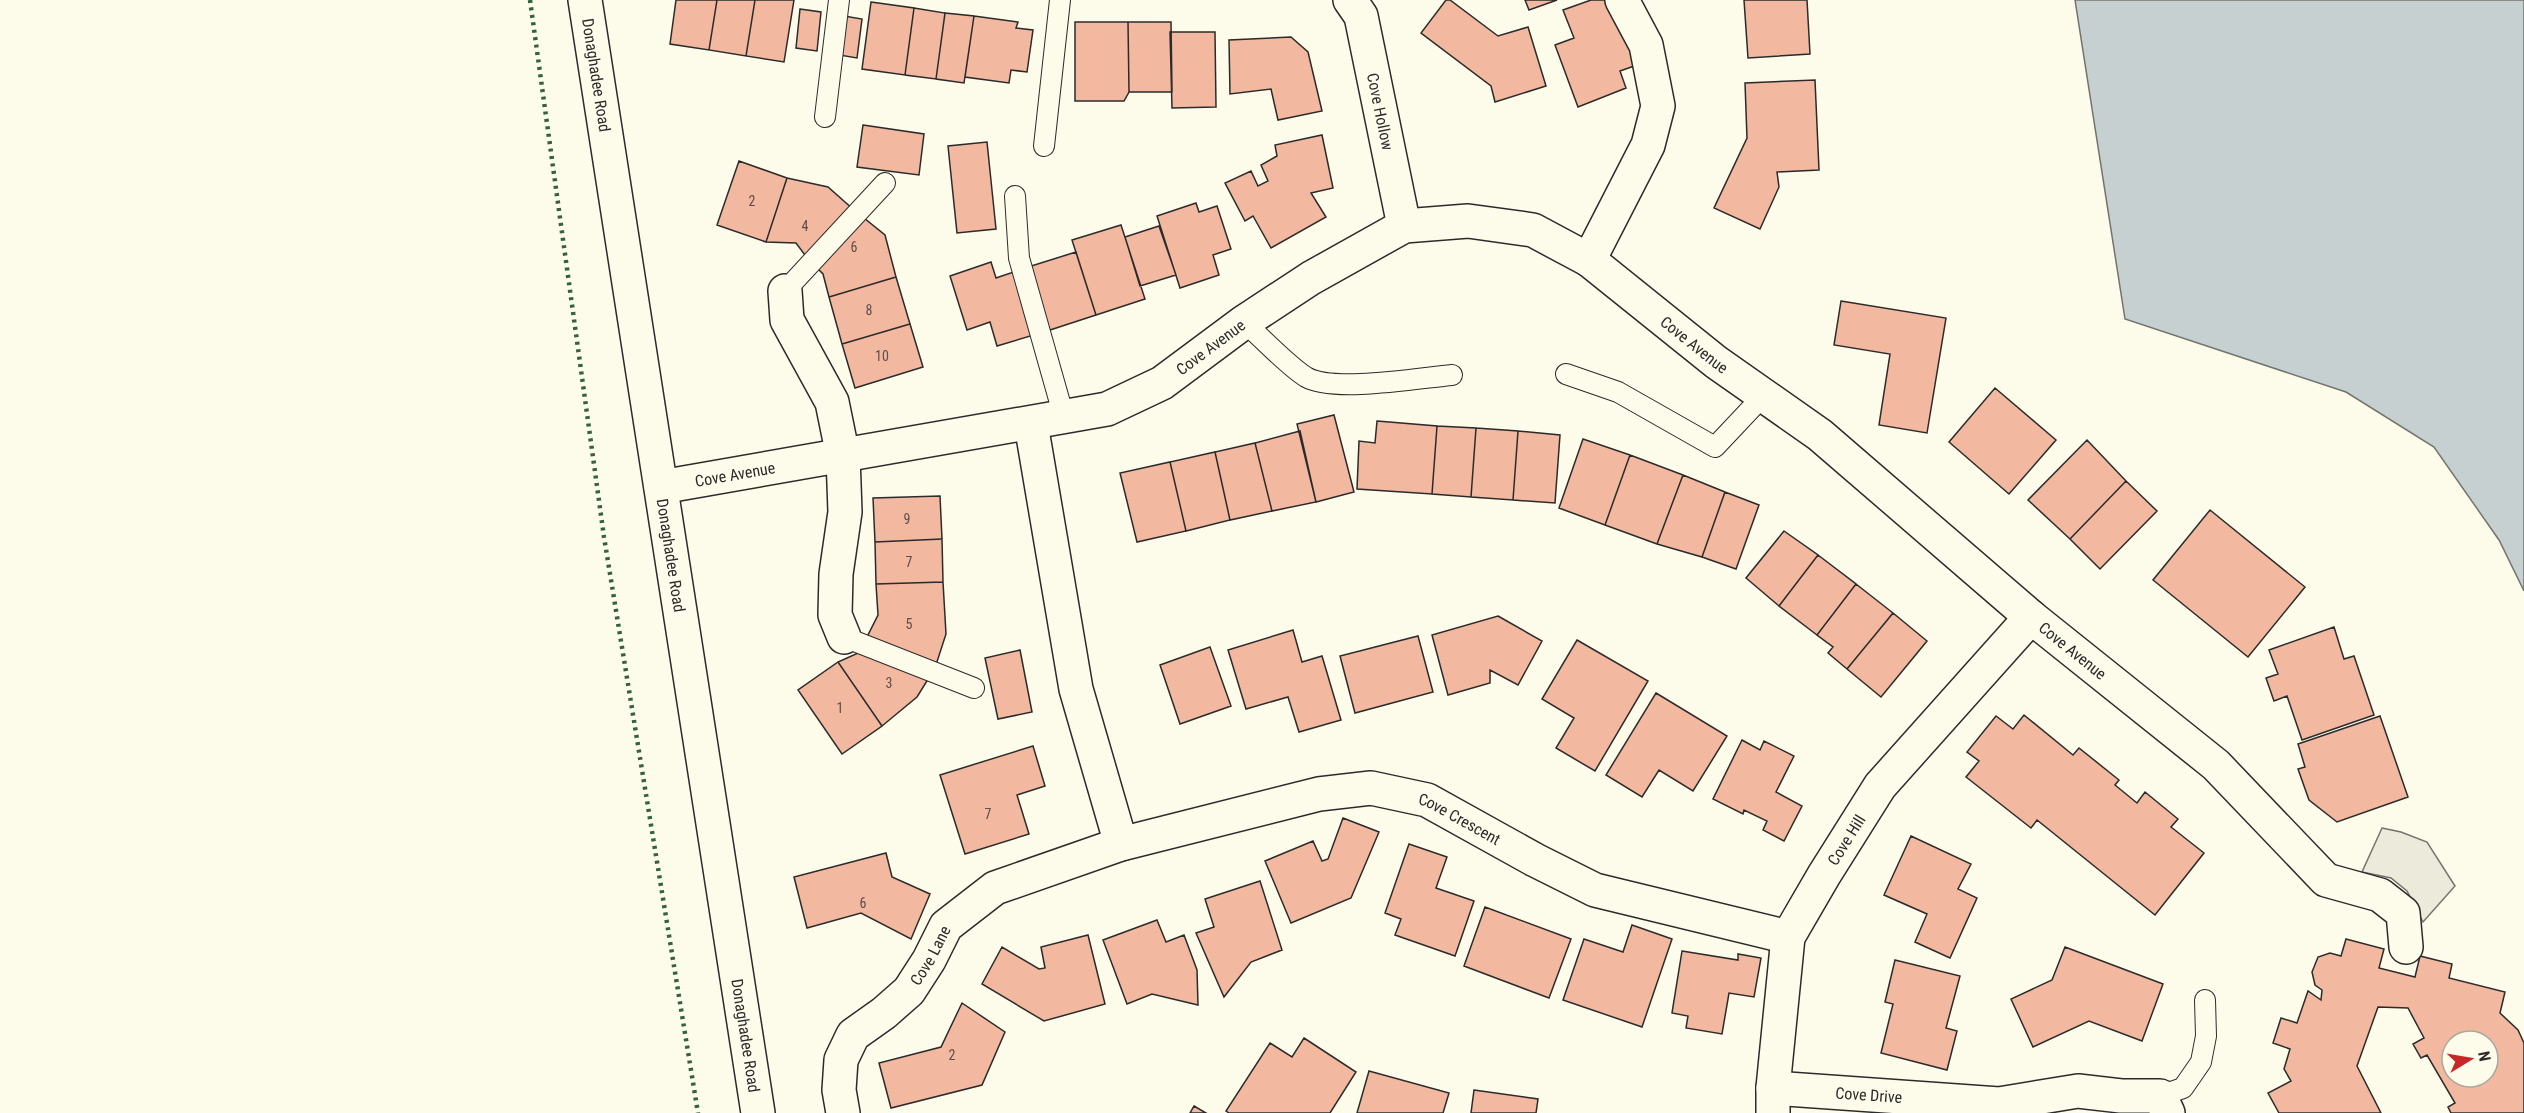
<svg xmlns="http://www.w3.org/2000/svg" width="2524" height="1113" font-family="'Roboto Condensed',sans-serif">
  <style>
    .parking { fill: #eceadb; stroke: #74746e; stroke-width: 1.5 }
    .water { fill: #c7d0d0; stroke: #74746e; stroke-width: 1.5 }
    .building { fill: #f2b8a0; stroke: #2b2b2b; stroke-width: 1.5; fill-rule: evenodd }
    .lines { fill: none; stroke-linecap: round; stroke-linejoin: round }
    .lane-casing { stroke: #2b2b2b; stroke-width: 22 }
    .street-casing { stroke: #2b2b2b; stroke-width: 36 }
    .primary-casing { stroke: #2b2b2b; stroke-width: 36 }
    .lane { stroke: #fdfbea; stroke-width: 20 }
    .street { stroke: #fdfbea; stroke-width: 33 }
    .primary { stroke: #fdfbea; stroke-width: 33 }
    .hedge { stroke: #34623c; stroke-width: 4.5; stroke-dasharray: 3 4.5; stroke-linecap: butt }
    .labels { text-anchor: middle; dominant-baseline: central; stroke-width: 4.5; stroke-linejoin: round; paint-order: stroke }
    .number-label { font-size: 14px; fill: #5d4e48 }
    .street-label { font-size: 16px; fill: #2b2b2b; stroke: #fdfbea }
  </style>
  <rect width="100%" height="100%" fill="#fdfbea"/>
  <path class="parking" d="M2382,828l19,4 26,10 28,44 -32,36 -16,-31 -16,-13 -29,-6z"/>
  <path class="water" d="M2075,0h449v591l-25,-51 -65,-93 -88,-55 -221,-73z"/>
  <path class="building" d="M676,0h41l-8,50 -39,-6z
    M717,0h38l-9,56 -37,-6z
    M755,0h39l-10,62 -38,-6z
    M1446,0h4l48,36 30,-9 18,59 -51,16 -4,-16 -70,-53z
    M1525,0h32l-28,10z
    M1591,0h21l25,65 -17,6 6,17 -48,19 -23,-62 19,-7 -11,-28z
    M1744,0h63l3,54 -62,4z
    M871,2l43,6 -9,67 -43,-6z
    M914,8l31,5 -9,66 -31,-4z
    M800,9l21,3 -4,39 -21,-3z
    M945,13l29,3 -10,67 -28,-4z
    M844,16l18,3 -5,39 -18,-3z
    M974,16l44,6 -2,6 17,2 -6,42 -16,-2 -2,13 -44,-6z
    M1075,22h53l1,70 -5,9h-49z
    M1128,22h43l1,70h-43z
    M1170,32h45l1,75 -44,1z
    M1291,37l17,15 14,59 -44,9 -7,-31 -41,5 -1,-54z
    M1815,80l4,90 -42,2 2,15 -19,42 -46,-21 33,-70 -2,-55z
    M863,125l61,9 -5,41 -62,-8z
    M1322,135l11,53 -22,5 15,24 -55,31 -18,-32 -8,5 -20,-38 26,-12 7,15 10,-5 -7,-16 16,-9 -2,-11z
    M987,142l9,87 -39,4 -9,-87z
    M739,161l48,17 -21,64 -49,-17z
    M787,178l41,9 26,23 -46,49 -12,-16 -30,-1z
    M1196,203l3,9 18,-6 14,43 -18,6 6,20 -39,13 -23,-72z
    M854,210l31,25 11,42 -67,20 -6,-23 -15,-15z
    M1121,225l24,74 -49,16 -24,-75z
    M1159,226l17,49 -36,11 -15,-49z
    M1076,252l20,63 -49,16 -19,-64z
    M991,262l5,16 32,-11 19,64 -50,15 -7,-24 -23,8 -17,-54z
    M896,277l14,47 -68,20 -13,-47z
    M1841,301l105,17 -19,115 -48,-8 11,-71 -56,-9z
    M910,324l13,43 -68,21 -13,-44z
    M1995,388l61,52 -47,54 -60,-52z
    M1334,415l20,77 -38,10 -19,-78z
    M1377,421l60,5 -5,68 -75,-5 2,-48 16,2z
    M1437,426l39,2 -5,69 -39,-3z
    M1476,428l42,3 -5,69 -42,-3z
    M1300,431l16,71 -44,9 -17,-68z
    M1518,431l42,4 -5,68 -42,-3z
    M1583,439l47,16 -25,70 -46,-17z
    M2087,440l39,41 -56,58 -42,-39z
    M1255,443l17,68 -42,9 -15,-68z
    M1215,452l15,68 -44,11 -16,-69z
    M1630,455l53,20 -26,69 -52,-19z
    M1170,462l16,69 -49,11 -17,-69z
    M1683,475l42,17 -23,65 -45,-13z
    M2126,481l31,30 -57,58 -30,-30z
    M1725,492l34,13 -23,64 -34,-12z
    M940,496l2,43 -67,3 -2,-44z
    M2210,510l95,77 -57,70 -95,-77z
    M1784,531l34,24 -39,51 -33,-28z
    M942,539l1,43 -67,2 -1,-42z
    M1818,555l38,29 -39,51 -38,-29z
    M943,582l3,52 -11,34 -68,-31 11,-22 -2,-31z
    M1856,584l37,29 -46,56 -19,-16 5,-6 -16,-12z
    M1893,613l34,28 -46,56 -34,-28z
    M1498,616l44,25 -24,44 -28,-15v13l-42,12 -16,-60z
    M2334,627l10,32 10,-3 20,59 -72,25 -15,-44 -13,5 -8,-23 12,-4 -9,-24z
    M1293,630l9,32 20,-6 19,64 -42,12 -11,-35 -42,12 -18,-59z
    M1418,636l15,56 -78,21 -15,-57z
    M1577,640l71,41 -53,90 -39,-23 18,-30 -32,-19z
    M1210,647l21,59 -51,18 -20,-59z
    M1020,650l12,62 -34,7 -13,-61z
    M858,653l77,15 -18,29 -35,29 -44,-64z
    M838,662l44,64 -40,28 -44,-64z
    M1656,693l71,43 -34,55 -34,-21 -17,27 -36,-22z
    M2024,715l49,40 6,-7 40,32 -4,5 22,18 8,-11 33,27 -7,8 33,26 -49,62 -118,-95 -6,8 -65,-51 13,-16 -12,-9 29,-36 17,13z
    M2380,716l28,81 -71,25 -28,-22 -11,-31 7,-2 -7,-23z
    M1742,740l18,10 4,-9 30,15 -18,36 26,14 -18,35 -21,-11 4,-9 -23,-11 -1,4 -30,-15z
    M1033,746l12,40 -28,9 12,39 -64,20 -25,-79z
    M1343,818l36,14 -28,66 -60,25 -26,-62 48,-20 9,20 6,-2z
    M1911,836l60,28 -13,25 19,9 -27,60 -35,-16 12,-28 -43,-19z
    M1409,844l38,13 -11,31 38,13 -19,55 -60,-21 6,-16 -16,-6z
    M886,853l6,24 38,17 -19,45 -50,-26 -54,15 -13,-51z
    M1260,881l22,69 -31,12 -27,35 -28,-64 18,-6 -9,-28z
    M1485,907l86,32 -22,59 -85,-32z
    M1157,920l9,22 18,-7 13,35 1,35 -46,-11 -25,10 -24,-64z
    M1632,925l40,14 -30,88 -79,-27 21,-61 39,13z
    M1088,935l17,69 -61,17 -62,-37 20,-37 37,22 6,-1 -4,-21z
    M2346,939l38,10 -5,19 36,9 5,-21 32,8 -3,14 56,14 -5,21 18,17 6,13v70h-73l-3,-6 7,-4 -28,-48 -6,3 -8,-14 11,-6 -16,-30 -30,-1 -21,59 24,47h-102l-11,-20 23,-12 -7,-12 6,-20 -17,-6 8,-25 16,5 11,-32 13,9 1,-10 -7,-5 -3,-13 6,-15 12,-4 11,3zM2452,1041h36v36h-36z
    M2065,947l98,37 -21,57 -53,-20 -56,26 -22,-48 41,-19z
    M1682,951l56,9v-6l23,4 -7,39 -25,-4 -7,41 -36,-6 2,-12 -16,-3z
    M1895,960l65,16 -14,52 11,3 -10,39 -66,-17 12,-49 -8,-2z
    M962,1003l43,29 -23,53 -91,23 -12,-45 62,-16z
    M1304,1038l52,34 -26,41h-101l-3,-2 44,-68 22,14z
    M1369,1071l80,22 -6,20h-86z
    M1474,1090l64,9 -2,14h-65z
    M1194,1106l12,7h-16z"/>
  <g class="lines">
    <g class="lane-casing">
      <path id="lane" d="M825,117l14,-117
        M1044,146l16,-146
        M1015,196l4,62 45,159
        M785,291l100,-108
        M1244,322c17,15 43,43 62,55 27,16 113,1 146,-2
        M1566,374l52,18 97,55 49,-52
        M844,637l130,51
        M2160,1096l23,-8 18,-26 5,-26 -1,-36"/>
    </g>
    <g class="street-casing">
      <g id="street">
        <path id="s1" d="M1350,0l11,16 43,210"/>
        <path d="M1589,260l59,-115 10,-39 -12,-61 -24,-45"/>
        <path d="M785,291l2,29 45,82 11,54 2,56 -9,62 -1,41 9,22"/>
        <path d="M1031,424l45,265 45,155"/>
        <path id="s2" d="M661,487l446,-78 55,-26 82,-61 67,-44 93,-52 64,-5 65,9 56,30 127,102 104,73 211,182 185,148 110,115 54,15 23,18 3,34"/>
        <path id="s3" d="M1773,1088l226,16 79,-13 43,5h39l8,17"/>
        <path id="s4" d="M843,1113l-4,-23 2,-30 12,-25 31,-22 25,-22 20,-31 17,-34 49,-38 126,-44 198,-50 52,-6 56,12 108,60 60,30 193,47"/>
        <path id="s5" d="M1773,1113v-25l15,-151 36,-62 56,-89 151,-169"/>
      </g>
    </g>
    <g class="primary-casing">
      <g id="primary">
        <path id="s6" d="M585,0l173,1113"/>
      </g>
    </g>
    <use href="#lane" class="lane"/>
    <use href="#street" class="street"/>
    <use href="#primary" class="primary"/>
    <path class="hedge" d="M530,0l74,537 94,576"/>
  </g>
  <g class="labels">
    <g class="number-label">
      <text x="752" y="201">2</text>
      <text x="805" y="226">4</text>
      <text x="854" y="247">6</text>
      <text x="869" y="310">8</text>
      <text x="882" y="356">10</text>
      <text x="907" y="519">9</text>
      <text x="909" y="562">7</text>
      <text x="909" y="624">5</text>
      <text x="889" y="683">3</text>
      <text x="840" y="708">1</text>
      <text x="988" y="814">7</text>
      <text x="863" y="903">6</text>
      <text x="952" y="1055">2</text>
    </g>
    <g class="street-label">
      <text stroke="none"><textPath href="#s6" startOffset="76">Donaghadee Road</textPath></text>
      <text stroke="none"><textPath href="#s1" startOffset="117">Cove Hollow</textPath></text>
      <text stroke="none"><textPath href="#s2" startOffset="1131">Cove Avenue</textPath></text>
      <text stroke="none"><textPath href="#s2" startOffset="574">Cove Avenue</textPath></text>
      <text stroke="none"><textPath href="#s2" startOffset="75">Cove Avenue</textPath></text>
      <text stroke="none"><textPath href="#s6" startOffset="562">Donaghadee Road</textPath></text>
      <text stroke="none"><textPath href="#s2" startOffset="1618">Cove Avenue</textPath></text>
      <text stroke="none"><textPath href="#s4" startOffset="774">Cove Crescent</textPath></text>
      <text stroke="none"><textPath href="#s5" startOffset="290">Cove Hill</textPath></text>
      <text stroke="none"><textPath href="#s4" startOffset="194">Cove Lane</textPath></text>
      <text stroke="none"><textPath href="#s6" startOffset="1048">Donaghadee Road</textPath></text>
      <text stroke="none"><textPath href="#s3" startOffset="96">Cove Drive</textPath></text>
    </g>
  </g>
  <g transform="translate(2470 1059) rotate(79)"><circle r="28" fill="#fdfbea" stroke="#a9a89e" stroke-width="1.5"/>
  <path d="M0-4.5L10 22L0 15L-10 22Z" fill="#c62828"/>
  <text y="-9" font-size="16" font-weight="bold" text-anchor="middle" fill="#2b2b2b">N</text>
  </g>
</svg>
